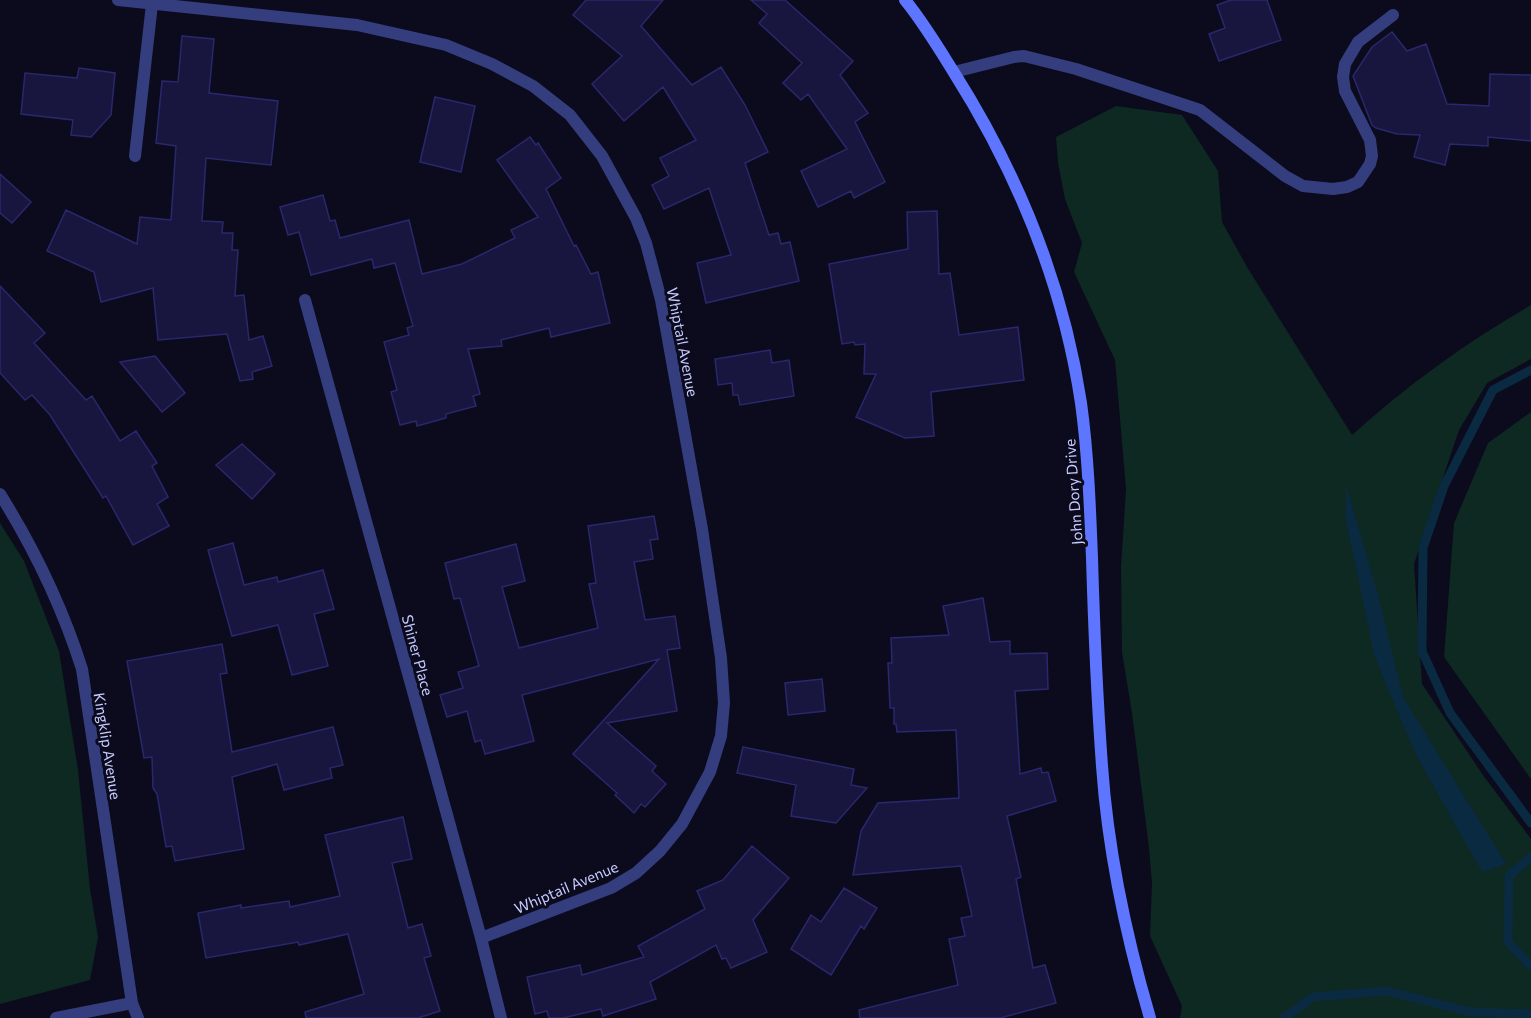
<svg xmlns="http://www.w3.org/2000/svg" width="1531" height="1018" font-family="Commissioner,sans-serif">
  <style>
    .green { fill: #0e2822 }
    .water { fill: #0a2a42 }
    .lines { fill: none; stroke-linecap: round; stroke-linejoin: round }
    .stream { stroke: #0a2a42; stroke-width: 9 }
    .building { fill: #18163f; stroke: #29286c; stroke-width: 1.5 }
    .lane { stroke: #343e7e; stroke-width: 12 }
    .street { stroke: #343e7e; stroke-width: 12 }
    .secondary { stroke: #5e76ff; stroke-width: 12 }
    .labels { text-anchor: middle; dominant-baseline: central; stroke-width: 6; stroke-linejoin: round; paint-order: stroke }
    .street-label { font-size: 15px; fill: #c7cbff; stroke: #0b0b1d }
  </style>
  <rect width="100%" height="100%" fill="#0b0b1d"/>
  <path class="green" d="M1116,106l66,9 36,56 4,51 25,45 105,168c55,-50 115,-93 179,-130v54l-44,24 -28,47 -45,134 8,120 63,94 46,61v179h-351l2,-12 -32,-70 2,-53 -3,-35 -17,-135 -10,-61 -1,-85 5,-78 -11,-129 -41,-88 8,-29 -17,-44 -7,-36 -2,-26z
    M1531,412v367l-87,-122 10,-134 34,-80z
    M0,523l24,38 35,90 19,119 12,119 8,48 -8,43 -90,24z"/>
  <path class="water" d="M1346,485l32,110 25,102 103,167 -24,8 -66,-117 -41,-97 -29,-137z"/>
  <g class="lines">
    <path class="stream" d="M1531,370l-38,20 -49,96 -21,62 -1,103 28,62 81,110
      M1531,857l-22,19 -1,66 23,24
      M1284,1018l29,-21 74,-6 84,21 60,2"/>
  </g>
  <path class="building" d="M586,0h77l-22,26 51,59 29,-18 24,38 23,47 -23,11 24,72 9,-2 3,11 9,-2 9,39 -93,22 -9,-40 34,-8 -22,-67 -45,21 -12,-24 17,-9 -9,-18 36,-18 -33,-53 -39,34 -32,-37 30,-28 -49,-41z
    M751,0h34l68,61 -13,14 28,38 -13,9 30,60 -31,16 -3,-7 -33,16 -17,-36 46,-22 -39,-55 -7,6 -18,-17 19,-20 -43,-40 8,-9z
    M1231,0h36l14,40 -62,21 -10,-27 16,-6 -8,-23z
    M1392,32l15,19 19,-7 21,60 42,2 1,-32 41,1v66l-43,-4v9l-38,-2 -5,21 -31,-8 6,-22 -23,-1 -21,-6 -4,-3 -19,-49 19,-29z
    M182,36l32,3 -5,54 69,8 -7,64 -65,-7 -4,63 21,1 -1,11h11l-1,17h6l-3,46 9,-1 5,45 14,-4 9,30 -20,6 1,7 -13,2 -13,-47 -69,6 -5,-52 -52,14 -7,-30 -47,-21 19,-41 71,34 3,-27 31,3 5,-74 -20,-3 6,-62 16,1z
    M79,68l36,5 -4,42 -20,22 -20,-2 2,-15 -52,-6 4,-41 52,5z
    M435,97l40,9 -14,66 -41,-10z
    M530,137l6,8 2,-2 23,35 -15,11 28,57 2,-1 15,29 7,-2 12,51 -59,14 -2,-9 -48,12 1,6 -34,3 12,45 -7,2 3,10 -30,8v4l-29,8 -1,-5 -16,4 -9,-33 6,-2 -13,-48 25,-7 -2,-7 6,-2 -18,-63 -21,5 -2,-9 -61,16 -12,-43 -11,3 -8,-28 43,-12 7,26 5,-1 5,18 69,-18 13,54 40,-10 53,-26 -4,-8 27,-13 -41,-57z
    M0,174l31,28 -19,21 -12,-10z
    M937,211l2,63 11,-1 9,62 59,-8 6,53 -93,12 3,44 -29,2 -49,-21 20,-43h-12l1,-30 -10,1 -1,-3 -12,2 -13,-80 79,-15 -1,-37z
    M0,286l45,47 -11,10 52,57 6,-4 28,45 16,-10 21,32 -5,3 16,31 -11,7 12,22 -36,19 -27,-49 -3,2 -53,-83 -18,-20 -7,5 -25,-27z
    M770,350l2,13 17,-3 5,36 -54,9 -2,-10h-5l-1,-12 -14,2 -3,-26z
    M155,356l30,37 -23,19 -42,-50z
    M242,444l33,30 -23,25 -36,-34z
    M654,516l4,23 -8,1 3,19 -19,3 11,58 30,-4 5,32 -13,2 10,61 -70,12 49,43 -4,5 14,13 -21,23 -4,-3 -7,9 -19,-18 2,-2 -44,-39 86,-95 -137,36 12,46 -49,13 -4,-14 -6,2 -8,-31 -20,6 -7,-22 23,-7 -5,-16 21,-6 -19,-68 -6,1 -9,-36 71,-19 9,37 -23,6 17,61 79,-20 -9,-44 7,-1 -8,-57z
    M233,543l11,42 33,-8 1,5 45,-12 11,39 -20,5 14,52 -36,9 -14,-50 -46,11 -24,-86z
    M983,598l7,44 20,-1v13l37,-1 1,36 -33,2 5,83 21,-6 1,5 6,-1 8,29 -49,15 14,61 -5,2 17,89 12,-3 11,38 -56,15h-140l-1,-8 99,-25 -9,-46 16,-3 -4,-18 11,-2 -11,-50 -108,9 8,-44 17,-28 81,-5 -3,-68 -59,2 -1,-8h-2v-16h-4l-2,-45h4l-1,-25 58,-3 -6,-29z
    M222,644l5,29 -7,1 12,78 101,-25 10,38 -13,3 2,10 -48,12 -7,-26 -45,13 12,72 -69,12 -3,-15 -6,1 -9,-53 -4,-6 -1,-31 -8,1 -17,-97z
    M822,679l3,32 -37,4 -3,-32z
    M743,747l111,22 -3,16 16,3 -31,35 -45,-7 5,-31 -59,-12z
    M403,817l9,42 -20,4 16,65 14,-4 9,32 -7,2 16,53 -22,7h-112l-1,-6 59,-18 -16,-60 -49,11 -1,-3 -92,16 -8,-45 43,-8v3l48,-7 1,6 50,-11 -15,-61z
    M752,846l37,32 -36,42 14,32 -36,16 -5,-10 -4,1 -6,-14 -66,37 6,17 -53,17 -2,-7 -38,9h-14l-2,-7 -12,3 -8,-37 53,-12 2,10 62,-18 -6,-11 67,-37 -8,-18 26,-11z
    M844,888l33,20 -13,21 -3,-3 -30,49 -40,-26 20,-34 10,7z"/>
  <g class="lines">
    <path class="lane" d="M954,72l60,-15 10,-1 52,13 124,41 85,66 18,10 30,3 14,-2 11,-5 12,-18 2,-8 -2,-16 -25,-49 -2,-14 2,-13 13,-22 35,-27
      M135,156l17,-152"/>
    <path class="street" d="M118,0l239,25 89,20 46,19 41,22 37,29 32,41 34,62 10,25 15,57 41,229 19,129 3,45 -3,33 -11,36 -28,52 -22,27 -24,22 -25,15 -130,50
      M305,300l176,638 20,80
      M0,494c35,56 62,112 82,175l50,334 6,15
      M56,1018l76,-15"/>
    <path class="secondary" d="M905,0c18,22 33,47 48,71 64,101 110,212 128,332 7,51 9,103 11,155 2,69 5,139 10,208 6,86 24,170 48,252"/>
  </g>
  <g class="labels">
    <g class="street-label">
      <text transform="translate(683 342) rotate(79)">Whiptail Avenue</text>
      <text transform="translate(1073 492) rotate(-94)">John Dory Drive</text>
      <text transform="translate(418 655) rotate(75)">Shiner Place</text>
      <text transform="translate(108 746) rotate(81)">Kingklip Avenue</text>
      <text transform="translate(566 887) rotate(-23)">Whiptail Avenue</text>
    </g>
  </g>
</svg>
